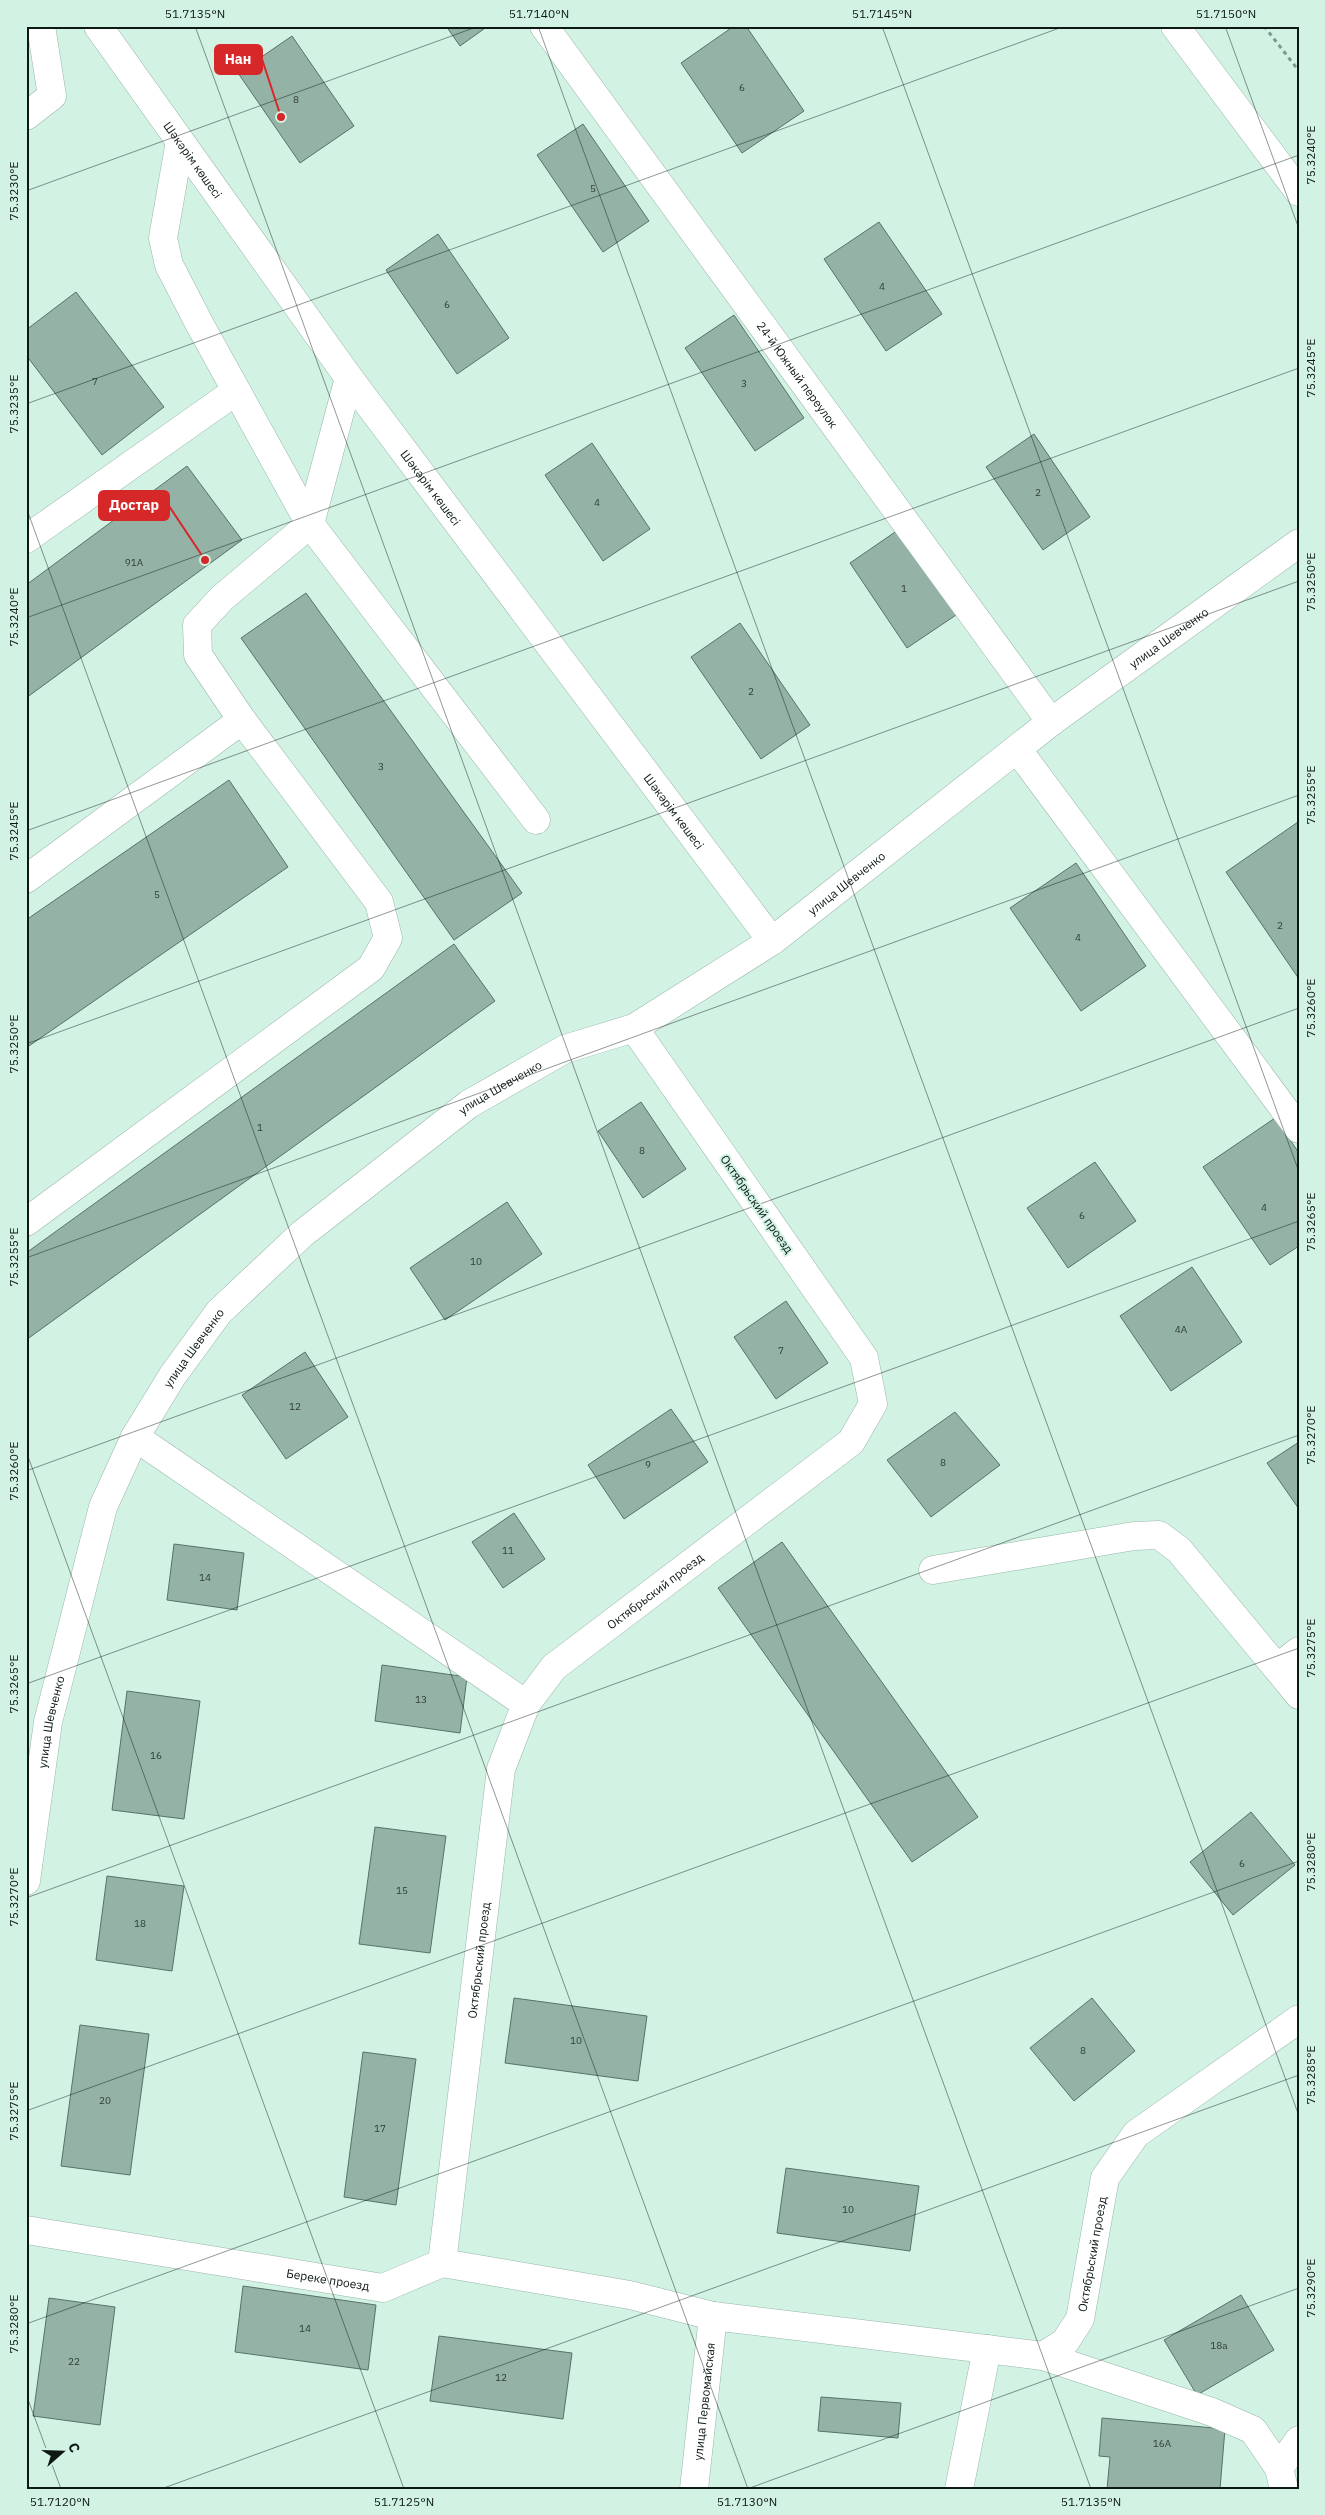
<svg xmlns="http://www.w3.org/2000/svg" width="1325" height="2515" font-family="'IBM Plex Sans',sans-serif">
  <style>
    .building { fill: #94b2a6; stroke: #577368 }
    .lines { fill: none; stroke-linecap: round; stroke-linejoin: round }
    .minor-casing { stroke: #98b6aa; stroke-width: 29 }
    .major-casing { stroke: #98b6aa; stroke-width: 29 }
    .path { stroke: #80978d; stroke-width: 3; stroke-dasharray: 4 4; stroke-linecap: butt }
    .minor { stroke: #fff; stroke-width: 28 }
    .major { stroke: #fff; stroke-width: 28 }
    .ticks { fill: none; stroke: #0e1915; stroke-width: 1; stroke-opacity: 0.45 }
    .labels { text-anchor: middle; dominant-baseline: central; stroke-width: 4; stroke-linejoin: round; paint-order: stroke }
    .number-label { font-size: 10px; fill: #303f39 }
    .street-label { font-size: 12px; fill: #0e1915; stroke: #d2f2e4 }
    .leader { fill: none; stroke: #d62828; stroke-width: 2 }
    .callout-dot { fill: #d62828; stroke: #d2f2e4; stroke-width: 2 }
    .callout { fill: #d62828; stroke: #d62828; stroke-width: 2 }
    .callout-label { font-size: 14px; text-anchor: middle; font-weight: bold; fill: #fff }
    .neatline { fill: none; stroke: #0e1915; stroke-width: 2 }
    .ticks-label { font-size: 12px; text-anchor: middle; fill: #0e1915 }
  </style>
  <rect width="100%" height="100%" fill="#d2f2e4"/>
  <path class="building" d="M446,26h42l-28,20z
    M734,26h12l58,85 -62,42 -61,-90z
    M292,36l62,90 -54,37 -62,-90z
    M583,124l66,97 -46,31 -66,-97z
    M879,222l63,92 -56,37 -62,-92z
    M438,234l71,104 -52,36 -71,-104z
    M76,292l88,115 -62,48 -76,-100v-25z
    M734,315l70,103 -49,33 -70,-103z
    M1034,434l56,83 -47,33 -57,-83z
    M592,443l58,86 -47,32 -58,-86z
    M187,466l55,74 -216,158v-113z
    M901,528l58,85 -52,35 -57,-85z
    M306,593l216,300 -68,47 -213,-302z
    M740,623l70,102 -49,34 -70,-102z
    M229,780l59,87 -262,181v-128z
    M1298,822l1,1v156l-73,-107z
    M1076,863l70,103 -65,45 -71,-103z
    M454,944l41,57 -469,339v-87z
    M641,1102l45,67 -43,29 -45,-67z
    M1275,1118l24,35v93l-29,19 -67,-98z
    M1095,1162l41,59 -68,47 -41,-60z
    M507,1202l35,52 -97,66 -35,-52z
    M1192,1267l50,75 -71,49 -51,-75z
    M786,1301l42,62 -52,36 -42,-62z
    M305,1352l43,65 -62,42 -44,-64z
    M671,1409l37,53 -84,57 -36,-54z
    M955,1412l45,53 -69,52 -44,-57z
    M1299,1442v67l-32,-46z
    M514,1513l31,46 -42,29 -31,-46z
    M782,1542l196,275 -66,45 -194,-274z
    M174,1544l70,9 -7,57 -70,-10z
    M382,1665l85,12 -7,56 -85,-12z
    M127,1691l73,10 -16,118 -72,-9z
    M1251,1812l44,53 -62,50 -43,-53z
    M375,1827l71,9 -16,117 -71,-9z
    M107,1876l77,10 -12,85 -76,-11z
    M514,1998l133,18 -9,65 -133,-18z
    M1092,1998l43,53 -61,50 -44,-53z
    M80,2025l69,9 -19,141 -69,-9z
    M363,2052l53,7 -20,146 -52,-8z
    M786,2168l133,18 -9,65 -133,-18z
    M243,2286l133,19 -8,65 -133,-18z
    M1241,2295l33,55 -77,45 -33,-55z
    M49,2298l66,9 -15,118 -67,-9z
    M439,2336l133,17 -9,66 -133,-18z
    M821,2397l80,6 -3,35 -80,-7z
    M1102,2418l123,11 -5,60h-113l3,-32 -11,-1z"/>
  <g class="lines">
    <g class="minor-casing">
      <g id="minor">
        <path id="s1" d="M98,26l251,352 423,563"/>
        <path id="s2" d="M544,26l507,696"/>
        <path d="M26,116l26,-20 -11,-70"/>
        <path d="M180,141l-17,97 6,27 31,60 110,199 226,296"/>
        <path d="M26,539l210,-148"/>
        <path d="M1018,750l281,379"/>
        <path d="M26,879l216,-159"/>
        <path d="M26,1222l345,-254 17,-30 -9,-36 -137,-182 -44,-65 -1,-30 25,-27 88,-74 39,-146"/>
        <path d="M135,1437l391,267"/>
        <path d="M933,1570l201,-34 25,-1 20,15 98,118"/>
        <path d="M1299,1651l-22,17 22,27"/>
        <path id="s3" d="M26,1881l22,-159 55,-215 32,-70 38,-62 46,-63 83,-78 167,-130 96,-55 69,-21 138,-87 279,-219 248,-179"/>
        <path id="s4" d="M26,2230l357,58 59,-25 188,32 83,21 330,40 22,-14 15,-23 25,-141 31,-44 163,-115"/>
        <path id="s5" d="M442,2263l59,-494 25,-65 28,-37 297,-225 22,-38 -9,-46 -230,-330"/>
        <path d="M1043,2356l169,56 41,18 26,38 5,21"/>
        <path d="M1279,2468l20,-28"/>
        <path id="s6" d="M694,2489l19,-173"/>
        <path d="M959,2489l28,-140"/>
      </g>
    </g>
    <g class="major-casing">
      <path id="major" d="M1175,26l124,166"/>
    </g>
    <path class="path" d="M1264,26l35,45"/>
    <use href="#minor" class="minor"/>
    <use href="#major" class="major"/>
  </g>
  <path class="ticks" d="M195,26l896,2463M538,26l761,2090M882,26l417,1146M1225,26l74,203M26,191l453,-165M26,404l1039,-378M26,507l722,1982M26,618l1273,-463M26,831l1273,-463M26,1044l1273,-463M26,1258l1273,-463M26,1451l378,1038M26,1471l1273,-463M26,1684l1273,-463M26,1898l1273,-463M26,2111l1273,-463M26,2324l1273,-463M26,2394l35,95M161,2489l1138,-414M747,2489l552,-201"/>
  <g class="labels">
    <g class="number-label">
      <text x="742" y="87">6</text>
      <text x="296" y="99">8</text>
      <text x="593" y="188">5</text>
      <text x="882" y="286">4</text>
      <text x="447" y="304">6</text>
      <text x="95" y="381">7</text>
      <text x="744" y="383">3</text>
      <text x="1038" y="492">2</text>
      <text x="597" y="502">4</text>
      <text x="134" y="562">91А</text>
      <text x="904" y="588">1</text>
      <text x="751" y="691">2</text>
      <text x="381" y="766">3</text>
      <text x="157" y="894">5</text>
      <text x="1280" y="925">2</text>
      <text x="1078" y="937">4</text>
      <text x="260" y="1127">1</text>
      <text x="642" y="1150">8</text>
      <text x="1264" y="1207">4</text>
      <text x="1082" y="1215">6</text>
      <text x="476" y="1261">10</text>
      <text x="1181" y="1329">4А</text>
      <text x="781" y="1350">7</text>
      <text x="295" y="1406">12</text>
      <text x="943" y="1462">8</text>
      <text x="648" y="1464">9</text>
      <text x="508" y="1550">11</text>
      <text x="205" y="1577">14</text>
      <text x="421" y="1699">13</text>
      <text x="156" y="1755">16</text>
      <text x="1242" y="1863">6</text>
      <text x="402" y="1890">15</text>
      <text x="140" y="1923">18</text>
      <text x="576" y="2040">10</text>
      <text x="1083" y="2050">8</text>
      <text x="105" y="2100">20</text>
      <text x="380" y="2128">17</text>
      <text x="848" y="2209">10</text>
      <text x="305" y="2328">14</text>
      <text x="1219" y="2345">18а</text>
      <text x="74" y="2361">22</text>
      <text x="501" y="2377">12</text>
      <text x="1162" y="2443">16А</text>
    </g>
    <g class="street-label">
      <text stroke="none"><textPath href="#s1" startOffset="164">Шәкәрім көшесі</textPath></text>
      <text stroke="none"><textPath href="#s2" startOffset="431">24-й Южный переулок</textPath></text>
      <text stroke="none"><textPath href="#s1" startOffset="569">Шәкәрім көшесі</textPath></text>
      <text stroke="none"><textPath href="#s3" startOffset="1781">улица Шевченко</textPath></text>
      <text stroke="none"><textPath href="#s1" startOffset="974">Шәкәрім көшесі</textPath></text>
      <text stroke="none"><textPath href="#s3" startOffset="1376">улица Шевченко</textPath></text>
      <text stroke="none"><textPath href="#s3" startOffset="971">улица Шевченко</textPath></text>
      <text transform="translate(757 1204) rotate(55)">Октябрьский проезд</text>
      <text stroke="none"><textPath href="#s3" startOffset="566">улица Шевченко</textPath></text>
      <text stroke="none"><textPath href="#s5" startOffset="740">Октябрьский проезд</textPath></text>
      <text stroke="none"><textPath href="#s3" startOffset="161">улица Шевченко</textPath></text>
      <text stroke="none"><textPath href="#s5" startOffset="305">Октябрьский проезд</textPath></text>
      <text stroke="none"><textPath href="#s4" startOffset="1154">Октябрьский проезд</textPath></text>
      <text stroke="none"><textPath href="#s4" startOffset="306">Береке проезд</textPath></text>
      <text stroke="none"><textPath href="#s6" startOffset="88">улица Первомайская</textPath></text>
    </g>
  </g>
  <path class="leader" d="M281 117L262 59M205 560L169 506"/>
  <g class="callout-dot">
    <circle cx="281" cy="117" r="5"/>
    <circle cx="205" cy="560" r="5"/>
  </g>
  <g class="callout">
    <rect x="215" y="45" width="47" height="29" rx="5"/>
    <rect x="99" y="491" width="70" height="29" rx="5"/>
  </g>
  <g class="callout-label">
    <text x="238" y="64">Нан</text>
    <text x="134" y="510">Достар</text>
  </g>
  <rect width="1325" height="2515" fill="none" stroke="#d2f2e4" stroke-width="55"/>
  <g transform="translate(62 2452) rotate(70)" stroke="#d2f2e4" stroke-width="4" paint-order="stroke">
  <path d="M0-4L9 19L0 12L-9 19Z" fill="#0e1915"/>
  <text y="-8" font-size="14" font-weight="bold" text-anchor="middle" fill="#0e1915">С</text>
  </g>
  <rect x="28" y="28" width="1270" height="2460" class="neatline"/>
  <g class="ticks-label">
    <text x="195" y="18">51.7135°N</text>
    <text x="539" y="18">51.7140°N</text>
    <text x="882" y="18">51.7145°N</text>
    <text x="1226" y="18">51.7150°N</text>
    <text transform="translate(1311 155) rotate(-90)" y="4">75.3240°E</text>
    <text transform="translate(14 191) rotate(-90)" y="4">75.3230°E</text>
    <text transform="translate(1311 368) rotate(-90)" y="4">75.3245°E</text>
    <text transform="translate(14 404) rotate(-90)" y="4">75.3235°E</text>
    <text transform="translate(1311 582) rotate(-90)" y="4">75.3250°E</text>
    <text transform="translate(14 617) rotate(-90)" y="4">75.3240°E</text>
    <text transform="translate(1311 795) rotate(-90)" y="4">75.3255°E</text>
    <text transform="translate(14 831) rotate(-90)" y="4">75.3245°E</text>
    <text transform="translate(1311 1008) rotate(-90)" y="4">75.3260°E</text>
    <text transform="translate(14 1044) rotate(-90)" y="4">75.3250°E</text>
    <text transform="translate(1311 1222) rotate(-90)" y="4">75.3265°E</text>
    <text transform="translate(14 1257) rotate(-90)" y="4">75.3255°E</text>
    <text transform="translate(1311 1435) rotate(-90)" y="4">75.3270°E</text>
    <text transform="translate(14 1471) rotate(-90)" y="4">75.3260°E</text>
    <text transform="translate(1311 1648) rotate(-90)" y="4">75.3275°E</text>
    <text transform="translate(14 1684) rotate(-90)" y="4">75.3265°E</text>
    <text transform="translate(1311 1862) rotate(-90)" y="4">75.3280°E</text>
    <text transform="translate(14 1897) rotate(-90)" y="4">75.3270°E</text>
    <text transform="translate(1311 2075) rotate(-90)" y="4">75.3285°E</text>
    <text transform="translate(14 2111) rotate(-90)" y="4">75.3275°E</text>
    <text transform="translate(1311 2288) rotate(-90)" y="4">75.3290°E</text>
    <text transform="translate(14 2324) rotate(-90)" y="4">75.3280°E</text>
    <text x="60" y="2506">51.7120°N</text>
    <text x="404" y="2506">51.7125°N</text>
    <text x="747" y="2506">51.7130°N</text>
    <text x="1091" y="2506">51.7135°N</text>
  </g>
</svg>
